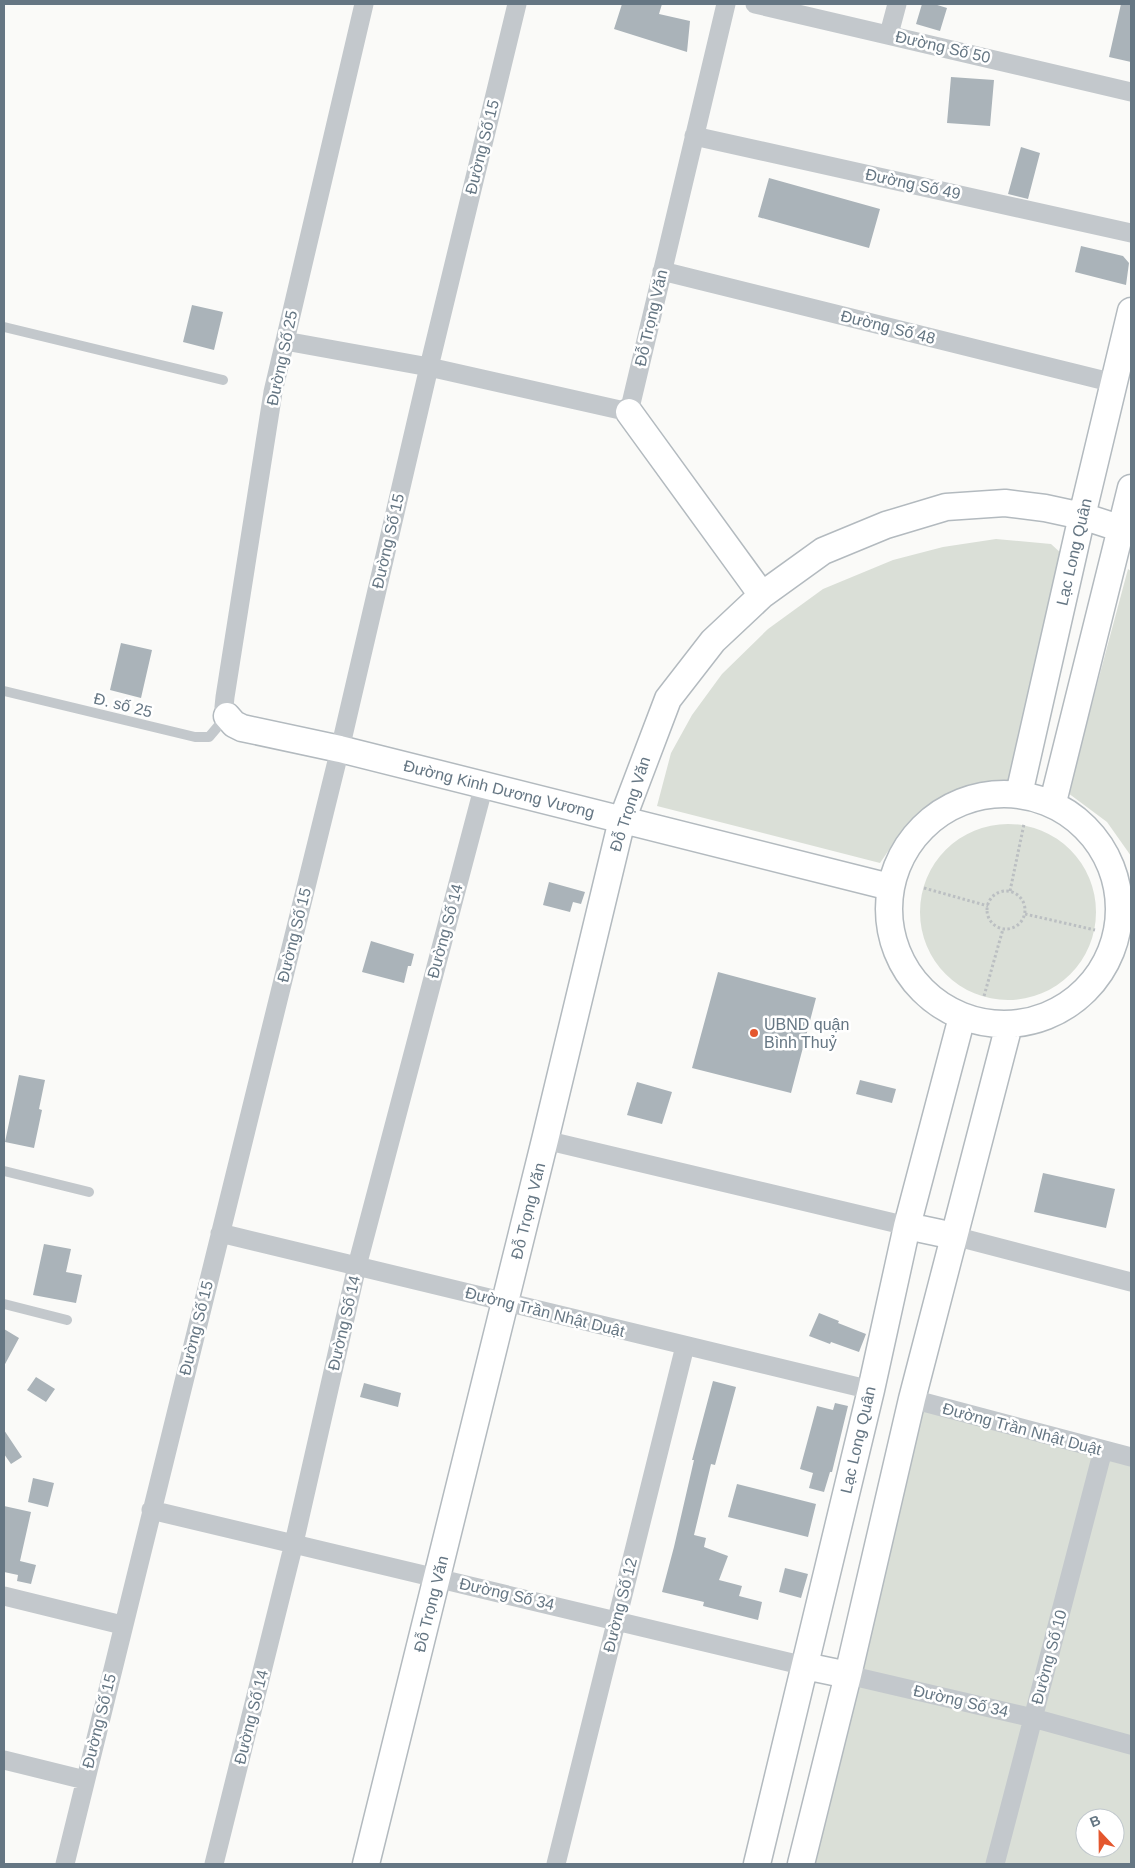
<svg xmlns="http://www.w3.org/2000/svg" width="1135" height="1868" font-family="Arial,sans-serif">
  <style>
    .green { fill: #dadfd7; fill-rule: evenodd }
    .building { fill: #aab3b9 }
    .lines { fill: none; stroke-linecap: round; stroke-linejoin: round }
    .secondary-casing { stroke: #b3babf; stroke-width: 29 }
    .path { stroke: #bbbfc2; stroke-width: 3; stroke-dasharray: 2.5 2.5; stroke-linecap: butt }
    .lane { stroke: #c3c8cc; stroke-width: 10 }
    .street { stroke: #c3c8cc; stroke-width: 19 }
    .secondary { stroke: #fff; stroke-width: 26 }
    .poi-dot { fill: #e4572e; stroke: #fff; stroke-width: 2 }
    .labels { text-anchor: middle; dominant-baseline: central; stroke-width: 5; stroke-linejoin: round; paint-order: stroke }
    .street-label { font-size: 16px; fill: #657683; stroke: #fff }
    .poi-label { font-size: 16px; fill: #657683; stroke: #fff; text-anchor: start }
  </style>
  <rect width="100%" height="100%" fill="#fafaf8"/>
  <path class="green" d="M996,539l55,5 11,10 -54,228 -33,4 -35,14 -34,25 -26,38 -223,-57 14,-53 21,-38 30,-41 46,-45 55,-40 70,-29 50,-13z
    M1128,569l3,2v285l-24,-34 -39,-29z
    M920 912a88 88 0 1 1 176 0a88 88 0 1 1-176 0Z
    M912,1399l219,58v407h-330zM1085,1818h30v30h-30z"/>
  <path class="building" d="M622,4h40l-3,10 31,7 -3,31 -73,-23z
    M922,4h12l13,4 -7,23 -24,-7z
    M1121,4h10v58l-22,-5z
    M951,77l43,3 -4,46 -43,-3z
    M1021,147l19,6 -12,46 -20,-5z
    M769,178l111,31 -11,39 -111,-31z
    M1081,246l42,10 6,7 -3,22 -51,-13z
    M192,305l31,7 -9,38 -31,-8z
    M121,643l31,7 -11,48 -31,-8z
    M549,882l36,10 -4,12 -8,-2 -3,10 -27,-7z
    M371,941l43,13 -3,12h-3l-4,17 -42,-11z
    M718,972l98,26 -25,95 -99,-25z
    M19,1075l26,5 -6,29 3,1 -8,38 -29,-6z
    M860,1080l36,9 -4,14 -36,-9z
    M637,1082l35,10 -10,32 -35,-9z
    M1043,1173l72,16 -9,39 -72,-16z
    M44,1244l27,5 -5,23 16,3 -6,28 -43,-8z
    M819,1313l20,8 -1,2 28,11 -7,18 -28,-10 -1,2 -21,-8z
    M4,1329l15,9 -15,28z
    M36,1377l19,12 -9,13 -19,-12z
    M713,1381l23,6 -21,78 -4,-1 -17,71 12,3 -2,9 24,9 -9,24 23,6 -3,10 23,6 -4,18 -55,-14 1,-4 -42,-10 12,-45 20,-87h-2z
    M364,1383l37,10 -3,14 -38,-10z
    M835,1403l13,3 -16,66h-2l-6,20 -15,-4 4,-15 -13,-4 17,-63 16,4z
    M4,1430l18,27 -11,7 -7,-10z
    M33,1478l21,5 -6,24 -20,-5z
    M737,1484l79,20 -8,33 -80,-20z
    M4,1506l27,6 -11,49 16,4 -5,19 -14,-3 1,-6 -14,-3z
    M785,1568l23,6 -7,24 -22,-6z"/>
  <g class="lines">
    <g class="secondary-casing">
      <path id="secondary" d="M629,412l133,183
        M227,716l7,8 8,4 98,21 550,138
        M889 909a115 115 0 1 1 230 0a115 115 0 1 1-230 0Z
        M1019,794l63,-278 49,-205
        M1053,802l78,-314
        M907,1226l47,10
        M805,1666l43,9
        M366,1864l179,-724 77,-320 46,-121 45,-58 49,-46 61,-44 63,-26 60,-18 59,-4 40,5 37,8 49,16
        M757,1864l114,-474 36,-164 55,-209
        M801,1864l47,-189 64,-276 97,-374"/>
    </g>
    <path class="path" d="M924,888l64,18
      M987 910a19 19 0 1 1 38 0a19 19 0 1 1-38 0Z
      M1010,891l14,-67
      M1025,914l70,16
      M984,996l19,-67"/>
    <path class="lane" d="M4,327l219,53
      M4,691l191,46h14l17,-20
      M4,1171l85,21
      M4,1304l63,16"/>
    <path class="street" d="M755,4l376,88
      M889,34l8,-30
      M694,136l437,97
      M662,271l452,112
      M285,341l144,26 200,45 97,-408
      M227,716l-3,-9 1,-10 48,-305 91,-388
      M545,1140l362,86
      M220,1233l651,157
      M954,1236l177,46
      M912,1399l219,58
      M151,1510l654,156
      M4,1596l118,29
      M848,1675l185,43 98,27
      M4,1760l81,20
      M65,1864l275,-1115 89,-382 88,-363
      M214,1864l80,-321 63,-277 127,-481
      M556,1864l129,-518
      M995,1864l108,-414"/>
    <use href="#secondary" class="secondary"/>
  </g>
  <circle class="poi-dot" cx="754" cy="1033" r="5"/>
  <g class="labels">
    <g class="street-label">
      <text transform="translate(943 47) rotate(13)">Đường Số 50</text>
      <text transform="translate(482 147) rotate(-76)">Đường Số 15</text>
      <text transform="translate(913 184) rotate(12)">Đường Số 49</text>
      <text transform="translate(651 318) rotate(-77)">Đỗ Trọng Văn</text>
      <text transform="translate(888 327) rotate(14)">Đường Số 48</text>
      <text transform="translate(282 358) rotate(-78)">Đường Số 25</text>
      <text transform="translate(388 541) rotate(-77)">Đường Số 15</text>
      <text transform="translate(1074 552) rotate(-77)">Lạc Long Quân</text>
      <text transform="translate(123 705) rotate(14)">Đ. số 25</text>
      <text transform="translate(499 789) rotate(14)">Đường Kinh Dương Vương</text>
      <text transform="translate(630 804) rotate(-72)">Đỗ Trọng Văn</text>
      <text transform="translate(445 931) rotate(-75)">Đường Số 14</text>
      <text transform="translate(294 935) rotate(-76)">Đường Số 15</text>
      <text transform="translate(528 1211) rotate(-76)">Đỗ Trọng Văn</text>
      <text transform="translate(545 1312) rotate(14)">Đường Trần Nhật Duật</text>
      <text transform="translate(344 1323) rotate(-77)">Đường Số 14</text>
      <text transform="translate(196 1328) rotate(-76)">Đường Số 15</text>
      <text transform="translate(1022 1429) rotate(15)">Đường Trần Nhật Duật</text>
      <text transform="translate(858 1440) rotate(-77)">Lạc Long Quân</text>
      <text transform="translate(507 1594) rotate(13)">Đường Số 34</text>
      <text transform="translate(431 1604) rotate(-76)">Đỗ Trọng Văn</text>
      <text transform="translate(620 1605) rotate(-76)">Đường Số 12</text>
      <text transform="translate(1049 1657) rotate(-75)">Đường Số 10</text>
      <text transform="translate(961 1701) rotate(13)">Đường Số 34</text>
      <text transform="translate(251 1717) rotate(-76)">Đường Số 14</text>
      <text transform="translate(99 1721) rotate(-76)">Đường Số 15</text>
    </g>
    <g class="poi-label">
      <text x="764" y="1024">UBND quận<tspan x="764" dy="18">Bình Thuỷ</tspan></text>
    </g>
  </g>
  <rect width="1135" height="1868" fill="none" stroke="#657683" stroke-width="10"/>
  <g transform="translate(1100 1833) rotate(338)"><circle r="24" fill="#ffffff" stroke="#c1c8cd"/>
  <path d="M0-4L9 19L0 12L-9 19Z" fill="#e4572e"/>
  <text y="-8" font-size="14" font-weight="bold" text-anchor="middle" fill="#657683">B</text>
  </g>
</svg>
